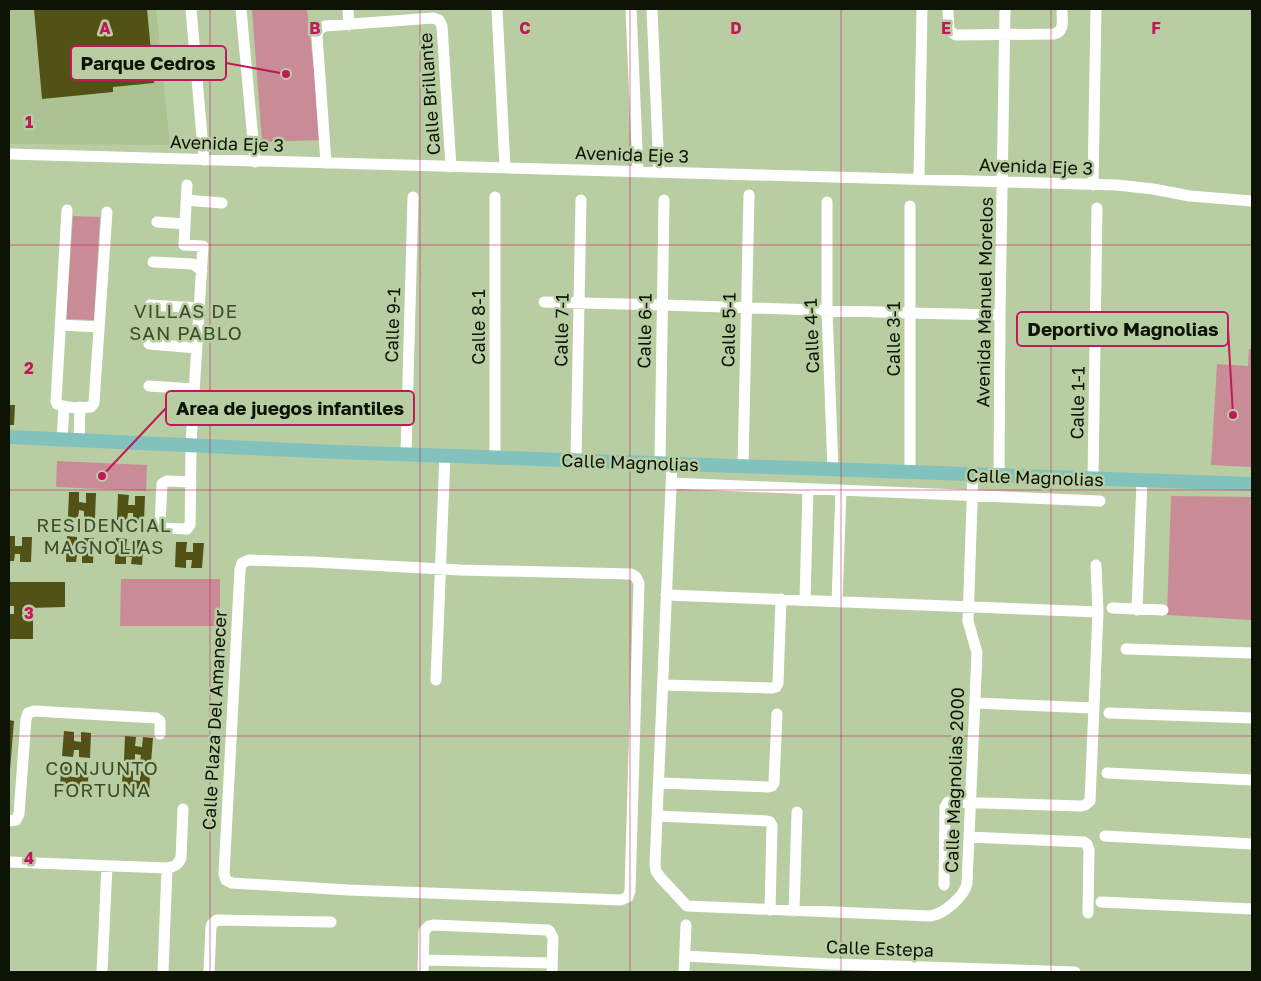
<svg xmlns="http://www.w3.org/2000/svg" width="1261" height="981" font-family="'Golos Text',sans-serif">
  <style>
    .built { fill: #acc292 }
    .green { fill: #c98c96 }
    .building { fill: #525116 }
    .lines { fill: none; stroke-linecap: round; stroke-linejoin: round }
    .minor { stroke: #fff; stroke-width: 11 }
    .major { stroke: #81c2bd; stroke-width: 14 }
    .grid { fill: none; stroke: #c2185b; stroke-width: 1; stroke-opacity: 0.55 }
    .labels { text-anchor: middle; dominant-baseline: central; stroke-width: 5; stroke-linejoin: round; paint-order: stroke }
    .street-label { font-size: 18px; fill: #0d1406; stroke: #b9cda3 }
    .neighbourhood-label { font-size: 19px; letter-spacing: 1px; fill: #3c4c28; stroke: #b9cda3 }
    .grid-label { font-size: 16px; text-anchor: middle; font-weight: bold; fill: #c2185b; stroke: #b9cda3; stroke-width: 5; stroke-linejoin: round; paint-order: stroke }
    .leader { fill: none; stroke: #c2185b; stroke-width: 2 }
    .callout-dot { fill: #c2185b; stroke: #b9cda3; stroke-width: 2 }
    .callout { fill: #b9cda3; stroke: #c2185b; stroke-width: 2 }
    .callout-label { font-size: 19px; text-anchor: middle; font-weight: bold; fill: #0d1406 }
  </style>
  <rect width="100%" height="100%" fill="#b9cda3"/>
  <path class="built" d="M9,9h147l14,136 -161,-1z"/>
  <path class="green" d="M252,9h55l15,131 -60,2z
    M73,216l27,1 -6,103 -28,-1z
    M1249,349h3v118l-41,-2 6,-101 31,2z
    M57,461l90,4 -1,26 -90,-4z
    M1171,496l81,1v123l-85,-5z
    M121,579h99v47h-100z"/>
  <path class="building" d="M34,9h113l7,74 -41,4v5l-71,7z
    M9,405h6l-1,20h-5z
    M69,492h10v10l7,1v-10h10l-1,25h-11v-7l-5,-1 -1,8 -10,-1z
    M118,494l11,1 -1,10h7v-9h10l-1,25h-11v-8h-5l-1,7h-10z
    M9,536h6v10h7v-9h10l-1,25h-11v-8h-5l-1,7h-5z
    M67,536l10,1v10h7v-9h10l-1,25h-11v-8h-5l-1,7h-10z
    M116,538l11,1 -1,10h7l1,-9h10l-2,25 -11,-1 1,-7h-6v7h-11z
    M176,542h11l-1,10h7v-9h11l-2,25h-11l1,-8h-6v8l-11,-1z
    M9,582h56v25l-36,1v5h4v26h-24v-25h5v-8h-5z
    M9,720l5,1 -4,49h-1z
    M64,731l10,1v9l7,1v-10l10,1 -1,25 -11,-1v-7h-5l-1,7 -11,-1z
    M125,736l11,1 -1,9 7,1 1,-10 10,1 -2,25 -11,-1 1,-7 -6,-1v8l-11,-1z
    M61,766l11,1 -1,10h7l1,-10 10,1 -2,25 -11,-1v-7l-5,-1v8l-11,-1z
    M123,770l10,1v9l7,1v-10l10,1 -1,25 -11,-1v-7h-5l-1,7 -11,-1z"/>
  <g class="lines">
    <path class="minor" d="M191,9l13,151
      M241,9l14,153
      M348,9l1,16
      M497,9l8,159
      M631,9l7,163
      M652,9l7,163
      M948,11l1,19 5,4 3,1 97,-1c11,-3 8,-13 8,-22
      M9,154l1108,31 36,4 37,7 62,5
      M326,163l-9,-127 2,-7 6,-3 108,-8 6,2 3,6 9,141
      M919,179l3,-170
      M187,185l-3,60 19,1 -11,180c-2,33 -1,66 -2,99l-3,4 -24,-1 -3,-5 2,-39 5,-3 24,1
      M1093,185l3,-176
      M186,200l36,3
      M827,202v108l6,160
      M67,210l-11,191 1,3c10,5 24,4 34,3l3,-4 13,-191
      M157,222l28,2
      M153,262l40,2 9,7
      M544,302l118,3 248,8 90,2
      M150,305l50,3
      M61,325l38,2
      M149,344l48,4
      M149,386l45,3
      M62,440l2,-34
      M79,440l1,-33
      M406,454l7,-257
      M495,457v-260
      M576,460l5,-260
      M660,463l4,-263
      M672,463l-17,402 1,6 4,6 27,29 243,10c13,-1 35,-20 37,-33l10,-230 -9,-32 5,-146
      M743,466l6,-271
      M910,472v-266
      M999,476l1,-161 5,-306
      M1093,479l4,-271
      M671,483l429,18
      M249,560l64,2 147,8 171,4 5,3 3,6 -9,308 -2,6 -7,3 -273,-10 -116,-7 -6,-3 -2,-6 16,-305 2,-6z
      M666,595l432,17
      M805,600l3,-111
      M837,602l4,-112
      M1112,608l51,2
      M1137,610l5,-130
      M1126,649l126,4
      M436,680l9,-225
      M663,685l109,3 4,-1 2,-4 3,-84
      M975,703l118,5
      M1109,713l143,5
      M1107,773l145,7
      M659,783l109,4 4,-1 2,-3 3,-69
      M657,816l110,5 3,1 2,4 -2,84
      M9,821l7,-1 3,-6 7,-95 2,-6 6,-2 122,7 4,3v13
      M1105,836l147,8
      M969,837l115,5 3,2 2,6 -1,63
      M9,862l158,6c7,-1 11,-3 14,-10l2,-49
      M944,885l1,-78 3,-5 133,4 4,-1 5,-4 8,-189 -2,-47
      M1101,902l151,7
      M794,911l3,-99
      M685,956l147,8 243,8
      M424,960l128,3
      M102,972l5,-106
      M163,972l4,-104
      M209,972l2,-45 1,-3 5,-4 114,2
      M423,972l1,-41 5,-5 4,-1 115,5 2,2 3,6 -1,34
      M684,972l2,-47"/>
    <path class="major" d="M9,437l328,15 915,32"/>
  </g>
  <path class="grid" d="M210,9v963M420,9v963M630,9v963M841,9v963M1051,9v963M9,245h1243M9,490h1243M9,736h1243"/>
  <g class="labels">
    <g class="street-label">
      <text transform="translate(429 94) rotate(-94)">Calle Brillante</text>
      <text transform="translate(227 143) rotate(2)">Avenida Eje 3</text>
      <text transform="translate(632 154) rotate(2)">Avenida Eje 3</text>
      <text transform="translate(1036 166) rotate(2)">Avenida Eje 3</text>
      <text transform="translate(984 302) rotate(-89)">Avenida Manuel Morelos</text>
      <text transform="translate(392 325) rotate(-88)">Calle 9-1</text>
      <text transform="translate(478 327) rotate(-90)">Calle 8-1</text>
      <text transform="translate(561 330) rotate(-89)">Calle 7-1</text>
      <text transform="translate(728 330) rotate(-89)">Calle 5-1</text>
      <text transform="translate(644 331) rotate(-89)">Calle 6-1</text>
      <text transform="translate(811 336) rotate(-92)">Calle 4-1</text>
      <text transform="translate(893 339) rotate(-90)">Calle 3-1</text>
      <text transform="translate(1077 403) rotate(-89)">Calle 1-1</text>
      <text transform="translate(630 462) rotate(2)">Calle Magnolias</text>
      <text transform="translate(1035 477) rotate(2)">Calle Magnolias</text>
      <text transform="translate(214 720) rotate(-87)">Calle Plaza Del Amanecer</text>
      <text transform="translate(954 780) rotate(-88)">Calle Magnolias 2000</text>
      <text transform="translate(880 948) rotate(2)">Calle Estepa</text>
    </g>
    <g class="neighbourhood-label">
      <text x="186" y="310">VILLAS DE<tspan x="186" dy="22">SAN PABLO</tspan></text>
      <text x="104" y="524">RESIDENCIAL<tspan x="104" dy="22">MAGNOLIAS</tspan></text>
      <text x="102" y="767">CONJUNTO<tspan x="102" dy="22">FORTUNA</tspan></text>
    </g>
  </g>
  <g class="grid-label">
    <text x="105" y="34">A</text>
    <text x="315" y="34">B</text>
    <text x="525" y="34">C</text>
    <text x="736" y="34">D</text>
    <text x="946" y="34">E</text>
    <text x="1156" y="34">F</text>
    <text x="29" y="128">1</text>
    <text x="29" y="374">2</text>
    <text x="29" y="619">3</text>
    <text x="29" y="864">4</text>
  </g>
  <path class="leader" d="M286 74L226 63M1233 415L1228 329M102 476L166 408"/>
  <g class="callout-dot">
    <circle cx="286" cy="74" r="5"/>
    <circle cx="1233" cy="415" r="5"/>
    <circle cx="102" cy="476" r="5"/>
  </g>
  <g class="callout">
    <rect x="71" y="46" width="155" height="34" rx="5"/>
    <rect x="1017" y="312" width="211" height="34" rx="5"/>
    <rect x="166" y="391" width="248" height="34" rx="5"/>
  </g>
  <g class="callout-label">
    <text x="148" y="70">Parque Cedros</text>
    <text x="1123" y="336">Deportivo Magnolias</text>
    <text x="290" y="415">Area de juegos infantiles</text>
  </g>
  <rect width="1261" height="981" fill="none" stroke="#0d1406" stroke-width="20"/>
</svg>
